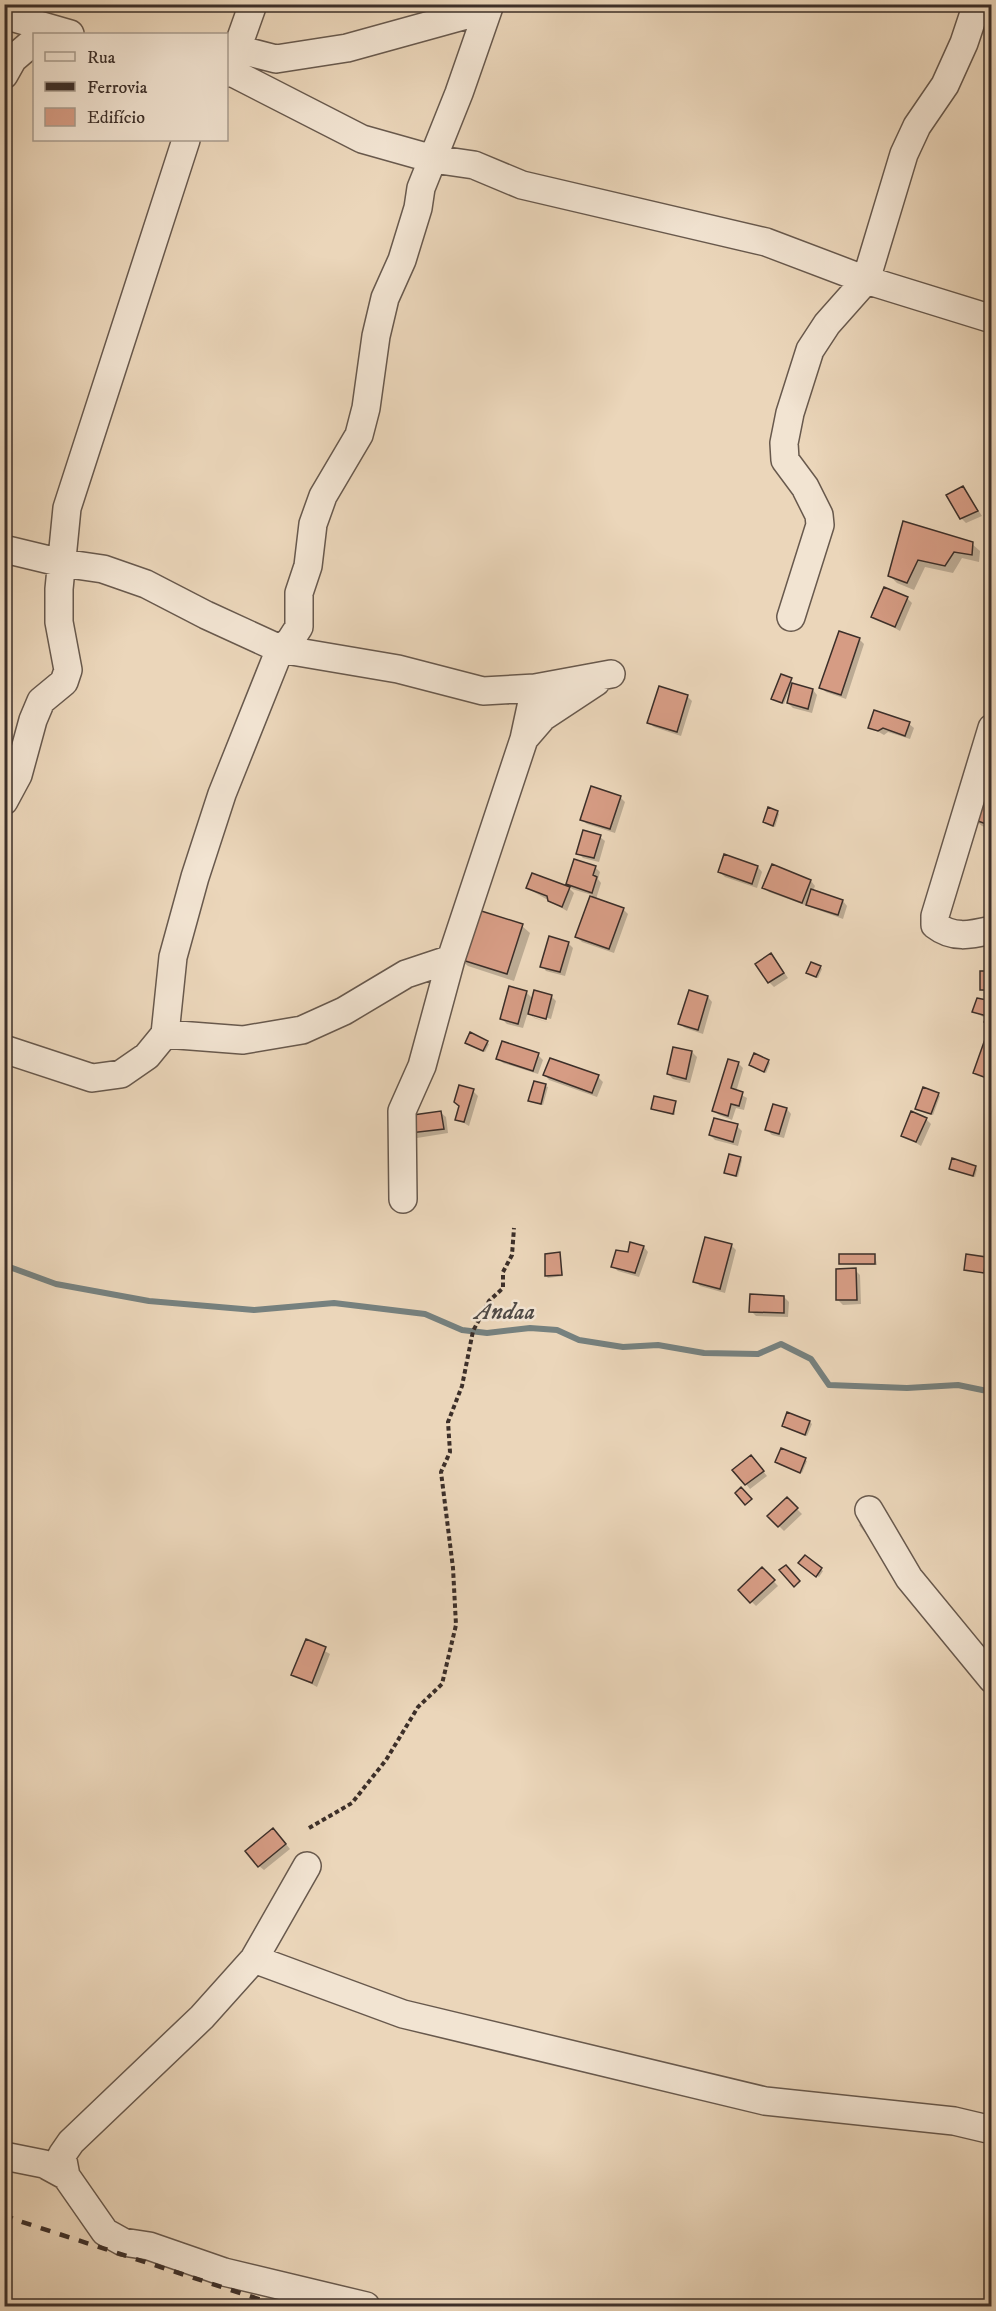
<svg xmlns="http://www.w3.org/2000/svg" width="996" height="2311" font-family="'IM FELL DW Pica',serif">
  <style>
    .shadow { fill: #0003 }
    .lines { fill: none; stroke-linecap: round; stroke-linejoin: round }
    .stream { stroke: #76817f; stroke-width: 6 }
    .building { fill: #d69c84; stroke: #3c2f29; stroke-width: 1.5 }
    .minor-casing { stroke: #68594d; stroke-width: 30 }
    .path { stroke: #3c2f29; stroke-width: 4; stroke-dasharray: 4.5 3; stroke-linecap: butt }
    .minor { stroke: #f2e4d2; stroke-width: 27 }
    .rail { stroke: #3c2f29; stroke-width: 4.5; stroke-dasharray: 10 10; stroke-linecap: butt }
    .labels { text-anchor: middle; dominant-baseline: central; stroke-width: 5; stroke-linejoin: round; paint-order: stroke }
    .water-label { font-size: 24px; font-style: italic; fill: #4f4a46; stroke: #f2e4d2 }
  </style>
  <rect width="100%" height="100%" fill="#ebd6ba"/>
  <filter id="stains"><feTurbulence type="fractalNoise" baseFrequency=".00333" numOctaves="4"/><feColorMatrix values="0 0 0 0 .2 0 0 0 0 .09 0 0 0 0 .02 0 0 0 .5 -.17"/></filter>
  <radialGradient id="worn" r=".72"><stop offset=".6" stop-color="#630" stop-opacity="0"/><stop offset="1" stop-color="#630" stop-opacity=".3"/></radialGradient>
  <path class="shadow" d="M967,493l15,23 -16,7 -5,-5z
    M904,523l68,21 8,7 -1,11 -17,-4 -9,15 -28,-6 -11,23 -17,-7 -7,-7z
    M907,598l5,5 -12,28 -27,-15z
    M840,633l20,7 4,4 -18,55 -20,-7 -5,-5z
    M791,680l1,5 21,5 4,5 -5,18 -19,-5 -5,-5 5,-16 -2,-1 -7,18 -9,-4z
    M687,696l5,5 -11,35 -27,-9 -5,-5z
    M909,724l5,4 -4,11 -22,-7 -4,3 -14,-8z
    M992,780v50l-10,-4 -8,-7z
    M620,797l5,5 -10,31 -28,-9 -5,-4z
    M777,812l2,2 -4,13 -10,-5z
    M600,837l5,4 -6,21 -16,-4 -5,-5z
    M595,867l5,5 -2,7 3,4 -5,16 27,10 5,5 -14,39 -32,-11 -5,-5 15,-42 -20,-6 -5,-5z
    M758,867l4,5 -5,16 -32,-11 -5,-5z
    M811,881l4,5 -2,5 30,10 4,5 -4,13 -74,-27 -5,-5z
    M527,888h42l5,5 -7,18z
    M522,926l8,7 -16,48 -46,-15 -8,-7z
    M568,943l5,5 -8,28 -19,-5 -4,-5z
    M776,960l12,18 -14,9 -5,-5z
    M820,967l2,2 -4,9 -8,-3z
    M991,973l1,18h-9l-2,-2z
    M510,988l17,5 6,6 18,-3 5,5 -5,18 -18,-5v3l17,6 -16,-5 -6,-6 -5,16 -16,-4 -5,-5z
    M708,997l4,5 -9,32 -18,-6 -5,-4z
    M991,1004l1,22 -5,-7 -13,-7z
    M992,1031v51l-17,-9z
    M487,1043l2,1 -4,8 -17,-8z
    M675,1049l17,3 5,5 -7,26 -17,-4 -5,-5z
    M538,1055l5,5 -5,14 -35,-11 -5,-5z
    M768,1061l2,2 -4,10 -16,-8z
    M738,1063l5,5 -7,24 11,6 -3,12 -8,-2 -4,12 -13,-5 -5,-4z
    M545,1075l53,2 5,5 -6,15 -48,-17z
    M535,1083l13,4 -5,18 -13,-4z
    M473,1091l5,5 -9,30 -12,-7z
    M938,1094l2,2 -7,19 -14,-5z
    M675,1103v12l-22,-7z
    M787,1109l4,5 -7,24 -12,-3 -5,-5z
    M441,1113l5,4 2,16 -31,5 -5,-5z
    M926,1119l5,5 -10,22 -18,-11z
    M737,1126l5,5 -4,15 -23,-6 -5,-5z
    M740,1158l2,2 -4,17 -10,-3 -2,-2z
    M975,1167l2,2 -2,8 -24,-8z
    M731,1245l5,5 -11,43 -25,-7 -5,-5z
    M644,1247l4,5 -9,25 -21,-6 -5,-4z
    M559,1253l4,23 -15,2 -2,-2z
    M875,1255l2,10 -36,-1z
    M986,1258l-1,16 -19,-5z
    M855,1270l5,5 1,29 -18,1 -5,-5z
    M784,1297l5,5 -1,15 -32,-1 -5,-5z
    M810,1422l2,2 -5,12 -23,-10z
    M805,1460l2,1 -5,12 -25,-11z
    M756,1462l11,14 -17,13 -4,-5z
    M787,1499l15,15 -18,17 -15,-15z
    M867,1518l11,31 -19,-24z
    M805,1557l18,14 -4,6 -17,-12z
    M762,1569l16,17 -22,20 -16,-16z
    M307,1641l23,13 -13,33 -24,-13z
    M278,1834l12,15 -26,21 -5,-4z"/>
  <g class="lines">
    <path class="stream" d="M4,1265l52,19 93,17 105,9 80,-7 91,11 37,16 25,3 43,-5 27,2 22,10 44,7 35,-2 46,8 54,1 23,-10 30,15 18,26 78,3 51,-3 34,7"/>
  </g>
  <path class="building" d="M963,486l15,25 -18,8 -14,-24z
    M903,521l70,21 -1,13 -18,-3 -9,14 -27,-6 -11,23 -19,-7z
    M884,587l24,10 -13,30 -24,-10z
    M839,631l21,7 -19,57 -22,-7z
    M781,674l11,4 -10,25 -11,-4z
    M792,683l21,6 -5,20 -21,-6z
    M659,686l29,9 -11,37 -30,-9z
    M874,710l36,12 -5,14 -22,-8 -5,3 -10,-3z
    M987,777l5,1v48l-20,-7z
    M591,786l30,10 -11,33 -30,-9z
    M768,807l10,4 -5,15 -10,-4z
    M583,830l18,5 -7,23 -18,-4z
    M724,854l34,12 -6,18 -34,-12z
    M574,859l22,7 -3,9 4,2 -5,16 -26,-9z
    M772,864l39,16 -9,23 -40,-15z
    M532,873l38,14 -8,20 -14,-6 -1,-5 -21,-8z
    M811,889l32,11 -5,15 -32,-10z
    M590,896l34,12 -15,41 -34,-12z
    M475,909l48,15 -16,50 -48,-15z
    M549,936l20,6 -9,30 -20,-5z
    M771,953l13,20 -16,10 -13,-19z
    M811,962l10,4 -5,11 -10,-4z
    M980,971h11v19h-11z
    M509,986l18,5 -9,33 -18,-5z
    M534,990l18,5 -6,24 -18,-5z
    M689,990l19,6 -10,34 -20,-6z
    M977,998l15,3v22l-8,-1 3,-6 -15,-4z
    M989,1028l3,1v51l-19,-7z
    M470,1032l18,9 -5,10 -18,-8z
    M502,1041l37,12 -6,18 -37,-12z
    M673,1047l19,4 -6,28 -19,-5z
    M754,1053l15,7 -5,12 -15,-7z
    M550,1058l49,17 -7,18 -49,-18z
    M728,1059l11,3 -8,26 12,4 -4,14 -8,-2 -3,12 -16,-5z
    M534,1081l12,3 -5,20 -13,-3z
    M459,1085l15,4 -10,33 -9,-2 4,-14 -5,-4z
    M923,1087l16,6 -8,21 -16,-5z
    M654,1096l22,5 -3,13 -22,-5z
    M773,1104l14,4 -8,26 -14,-4z
    M441,1111l3,18 -34,4 3,-18z
    M911,1111l16,7 -11,24 -15,-6z
    M714,1118l24,6 -5,18 -24,-7z
    M729,1154l12,3 -5,19 -12,-3z
    M952,1158l24,8 -3,10 -24,-7z
    M705,1237l27,7 -12,45 -27,-7z
    M630,1242l14,4 -9,27 -24,-6 5,-17 12,2z
    M560,1252l2,23 -17,1v-22z
    M839,1254h36v10h-36z
    M966,1254l20,3 -2,16 -20,-3z
    M856,1268l1,32h-21v-31z
    M750,1294l34,2v17l-35,-1z
    M787,1412l23,9 -5,14 -23,-9z
    M781,1448l25,10 -6,15 -25,-11z
    M751,1455l13,16 -19,14 -13,-15z
    M741,1487l11,12 -7,6 -10,-12z
    M787,1497l11,11 -20,19 -11,-11z
    M805,1555l17,13 -6,9 -18,-14z
    M786,1565l14,16 -6,6 -15,-17z
    M762,1567l13,13 -25,23 -12,-13z
    M306,1639l20,8 -14,36 -21,-8z
    M273,1828l13,16 -28,23 -13,-16z"/>
  <g class="lines">
    <g class="minor-casing">
      <path id="minor" d="M4,15l66,19
        M237,49l16,-45
        M226,73h7l129,66 71,20 41,6 48,20 244,57 100,38 126,39
        M233,73l-5,-15 9,-9 39,10 71,-11 123,-34 14,-10
        M4,75l9,-16 21,-18
        M4,549l58,14 41,6 43,15 60,31 74,34 118,20 85,22 52,-3 76,-14
        M791,617l29,-92 -1,-10 -14,-28 -20,-27 -1,-17 6,-30 20,-63 17,-26 39,-44 38,-126 13,-28 28,-41 19,-42 13,-39
        M992,728l-57,188v9c18,14 35,10 57,5
        M524,739l19,-22 53,-35
        M4,801l14,-26 15,-55 8,-19 23,-19 4,-12 -9,-48v-33l8,-81 119,-368
        M165,1034l78,6 59,-10 42,-19 62,-37 45,-15
        M4,1049l88,29 29,-4 26,-18 18,-22 8,-77 22,-80 27,-83 58,-145 10,-8 9,-14v-34l9,-27 5,-42 10,-28 36,-61 7,-27 10,-72 9,-38 17,-38 16,-52 3,-20 38,-95 31,-89
        M403,1199l-1,-88 20,-45 29,-107 73,-220 11,-51
        M869,1510l40,68 83,101
        M254,1959l149,55 362,87 189,20 38,9
        M4,2156l40,8 22,12 39,56 18,10 26,4 75,26 142,34
        M66,2176l-4,-21 9,-13 131,-125 52,-58 53,-93"/>
    </g>
    <path class="path" d="M309,1828l43,-25 34,-43 32,-53 24,-23 14,-59 -3,-57 -12,-96 9,-20 -2,-30 14,-36 11,-55 16,-30 14,-13v-16l9,-17 2,-27"/>
    <use href="#minor" class="minor"/>
    <path class="rail" d="M4,2213l9,6 267,87"/>
  </g>
  <g class="labels">
    <g class="water-label">
      <text x="505" y="1312">Andaa</text>
    </g>
  </g>
  <rect width="996" height="2311" fill="none" stroke="#ebd6ba" stroke-width="24"/>
  <rect x="6" y="6" width="984" height="2299" fill="none" stroke="#3c2f29" stroke-width="3"/>
  <rect x="12" y="12" width="972" height="2287" fill="none" stroke="#3c2f29" stroke-width="1.5"/>
  <rect x="33" y="33" width="195" height="108" fill="#f2e4d2" stroke="#a99c8e" stroke-width="1.5"/>
  <rect x="45" y="52" width="30" height="9" fill="#f2e4d2" stroke="#a99c8e" stroke-width="1.5"/>
  <text x="87" y="63" font-size="18" fill="#3c2f29">Rua</text>
  <rect x="45" y="82" width="30" height="9" fill="#3c2f29" stroke="#a99c8e" stroke-width="1.5"/>
  <text x="87" y="93" font-size="18" fill="#3c2f29">Ferrovia</text>
  <rect x="45" y="108" width="30" height="18" fill="#d69c84" stroke="#a99c8e" stroke-width="1.5"/>
  <text x="87" y="123" font-size="18" fill="#3c2f29">Edifício</text>
  <rect width="100%" height="100%" filter="url(#stains)"/>
  <rect width="100%" height="100%" fill="url(#worn)"/>
</svg>
